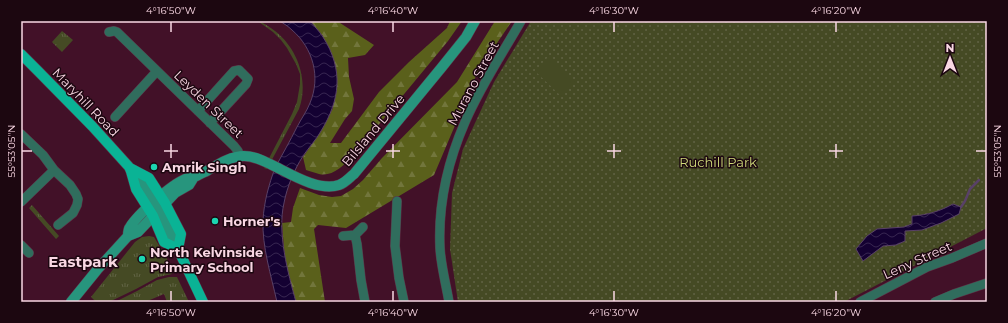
<svg xmlns="http://www.w3.org/2000/svg" width="1008" height="323" font-family="Montserrat,sans-serif">
  <style>
    .grass { fill: url(#grass-tufts) }
    .forest { fill: url(#forest-firs) }
    .park { fill: url(#park-dots) }
    .garden { fill: #454a24 }
    .water { fill: url(#water-waves); stroke: #594167 }
    .lines { fill: none; stroke-linecap: round; stroke-linejoin: round }
    .stream { stroke: #594167; stroke-width: 2.5 }
    .minor-casing { stroke: #5f3146; stroke-width: 10 }
    .secondary-casing { stroke: #5f3146; stroke-width: 11 }
    .primary-casing { stroke: #5f3146; stroke-width: 11 }
    .minor { stroke: #306d5d; stroke-width: 9 }
    .secondary { stroke: #27957d; stroke-width: 10 }
    .primary { stroke: #0ab395; stroke-width: 10 }
    .ticks { fill: none; stroke: #f9d7e3; stroke-width: 1.5 }
    .poi-dot { fill: #1bd5b1; stroke: #1c0710; stroke-width: 1.5 }
    .labels { text-anchor: middle; dominant-baseline: central; stroke-width: 3; stroke-linejoin: round; paint-order: stroke }
    .street-label { font-size: 13px; fill: #f9d7e3; stroke: #1c0710 }
    .park-label { font-size: 13px; fill: #cfda7a; stroke: #1c0710 }
    .poi-label { font-size: 13px; font-weight: bold; fill: #f9d7e3; stroke: #1c0710; text-anchor: start }
    .quarter-label { font-size: 15px; font-weight: bold; fill: #f9d7e3; stroke: #1c0710 }
    .neatline { fill: none; stroke: #f9d7e3; stroke-width: 1.5 }
    .ticks-label { font-size: 10px; text-anchor: middle; fill: #f9d7e3 }
  </style>
  <defs>
    <pattern id="grass-tufts" width="24" height="20" patternUnits="userSpaceOnUse"><rect width="24" height="20" fill="#454a24"/><path d="M3 7l-1-3M5 7V3M7 7l1-3M15 17l-1-3M17 17v-4M19 17l1-3" fill="none" stroke="#616344"/></pattern>
    <pattern id="forest-firs" width="22" height="20" patternUnits="userSpaceOnUse"><rect width="22" height="20" fill="#5a601b"/><path d="M5 1l3.5 6h-7zM16 11l3.5 6h-7z" fill="#72763c"/></pattern>
    <pattern id="park-dots" width="8" height="8" patternUnits="userSpaceOnUse"><rect width="8" height="8" fill="#454a24"/><path d="M2 2h.1M6 6h.1" fill="none" stroke="#616344" stroke-width="1.8" stroke-linecap="round"/></pattern>
    <pattern id="water-waves" width="16" height="10" patternUnits="userSpaceOnUse"><rect width="16" height="10" fill="#140132"/><path d="M0 5q4-4 8 0t8 0" fill="none" stroke="#372550"/></pattern>
  </defs>
  <rect width="100%" height="100%" fill="#421128"/>
  <path class="grass" d="M259,21c6,3 11,6 16,10 23,18 34,50 24,78l-32,60 -3,-1 28,-54 5,-12 3,-18v-10l-4,-10 -9,-16 -6,-8 -8,-8 -14,-10z
    M62,31l11,9 -11,12 -10,-10z
    M32,205l27,31 -3,3 -27,-31z
    M149,236l5,1 19,32 -1,5 -14,3 -22,12 -27,13h-10l-4,-1 -4,-4 44,-55 7,-5z
    M169,277h8l12,25h-22l-3,-8 -19,8h-30l22,-11 20,-11z"/>
  <path class="forest" d="M310,21h27l37,24 -9,10 -17,3 1,19 5,22 -2,12 -7,8 -15,24h11l38,-51 30,-30 38,-34 3,-7h12l-14,20 -96,116c-9,9 -20,20 -33,17 -4,-1 -9,-3 -13,-4l-3,-13 18,-26 12,-23 -10,-72z
    M495,21h17l-34,50 -44,104 -88,53 -28,-3 -4,4 11,73h-29l-8,-29 -3,-13 -3,-37 9,-1 2,-14 7,-20 19,7 13,2 9,-1 12,-7 10,-9 19,-22 75,-76z"/>
  <path class="park" d="M531,21h456v207l-143,74h-386l-8,-53 2,-56 11,-44 31,-67z"/>
  <path class="garden" d="M549,56l26,25 -14,15 -26,-25z"/>
  <path class="water" d="M280,21h30c4,5 10,11 13,16 21,33 17,63 -2,94 -5,9 -12,16 -18,25 -9,14 -16,31 -19,47 -7,30 4,70 12,99h-19c-6,-27 -15,-55 -14,-82 1,-18 6,-36 12,-52 7,-13 15,-27 22,-41 4,-8 10,-16 13,-24 11,-26 3,-55 -18,-73 -4,-4 -8,-6 -12,-9z
    M953,204l8,3 -2,7 -18,9 -19,7 -17,1v10l-9,4 -13,1 -20,15 -7,-12 11,-13 10,-7 27,-2 8,-3v-8c16,-1 28,-5 41,-12z"/>
  <g class="lines">
    <path class="stream" d="M961,207l4,-6 5,-12 9,-9"/>
    <g class="minor-casing">
      <path id="minor" d="M109,32l5,-1 3,1 117,114 4,5 1,5
        M198,111l36,-40 5,-1 9,9 -2,5 -36,39
        M115,117l42,-46
        M21,134l22,21 11,15 16,15 6,9 2,5 -1,6 -4,8 -15,12
        M397,201l-2,45 4,32 5,24
        M21,202l33,-32
        M355,235l2,9 4,36 4,22
        M343,236l12,-1 8,-8
        M21,245l8,8
        M449,302c-3,-18 -8,-36 -9,-54 -2,-43 8,-87 25,-126 15,-35 37,-68 56,-101
        M860,302l67,-35 25,-9 35,-15
        M935,302l19,-8 33,-11"/>
    </g>
    <g class="secondary-casing">
      <path id="secondary" d="M130,169c21,25 34,50 48,80
        M128,236c0,-3 0,-7 2,-9 8,-13 41,-42 55,-48 3,-1 6,-1 9,-2 4,-1 7,-4 11,-5 12,-7 25,-16 39,-16 10,0 17,4 26,8 19,9 48,28 69,21 6,-2 10,-7 15,-11l88,-107 24,-30 9,-16
        M71,302l26,-32 31,-34 10,-4 37,-39 14,-8 5,-8"/>
    </g>
    <g class="primary-casing">
      <path id="primary" d="M21,54l18,18 54,55 37,41 19,10 16,25 16,31 -3,15 25,53
        M130,168l6,21 17,27 11,26 14,7"/>
    </g>
    <use href="#minor" class="minor"/>
    <use href="#secondary" class="secondary"/>
    <use href="#primary" class="primary"/>
  </g>
  <path class="ticks" d="M171,22v10M393,22v10M614,22v10M836,22v10M171,144v14M393,144v14M614,144v14M836,144v14M22,151h10M164,151h14M386,151h14M607,151h14M829,151h14M976,151h10M171,291v10M393,291v10M614,291v10M836,291v10"/>
  <g class="poi-dot">
    <circle cx="154" cy="167" r="4"/>
    <circle cx="215" cy="221" r="4"/>
    <circle cx="142" cy="259" r="4"/>
  </g>
  <g class="labels">
    <g class="street-label">
      <text transform="translate(473 83) rotate(-62)">Murano Street</text>
      <text transform="translate(86 102) rotate(46)">Maryhill Road</text>
      <text transform="translate(209 104) rotate(44)">Leyden Street</text>
      <text transform="translate(373 130) rotate(-50)">Bilsland Drive</text>
      <text transform="translate(917 260) rotate(-24)">Leny Street</text>
    </g>
    <g class="park-label">
      <text x="718" y="162">Ruchill Park</text>
    </g>
    <g class="poi-label">
      <text x="162" y="167">Amrik Singh</text>
      <text x="223" y="221">Horner's</text>
      <text x="150" y="252">North Kelvinside<tspan x="150" dy="15">Primary School</tspan></text>
    </g>
    <g class="quarter-label">
      <text x="83" y="261">Eastpark</text>
    </g>
  </g>
  <rect width="1008" height="323" fill="none" stroke="#1c0710" stroke-width="44"/>
  <g transform="translate(950 58)" stroke="#1c0710" stroke-width="3" paint-order="stroke">
  <path d="M0-3L7 15L0 10L-7 15Z" fill="#f9d7e3"/>
  <text y="-6" font-size="11" font-weight="bold" text-anchor="middle" fill="#f9d7e3">N</text>
  </g>
  <rect x="22" y="22" width="964" height="279" class="neatline"/>
  <g class="ticks-label">
    <text x="171" y="14">4°16'50"W</text>
    <text x="393" y="14">4°16'40"W</text>
    <text x="614" y="14">4°16'30"W</text>
    <text x="836" y="14">4°16'20"W</text>
    <text transform="translate(11 151) rotate(-90)" y="4">55°53'05"N</text>
    <text transform="translate(997 151) rotate(-90)" y="4">55°53'05"N</text>
    <text x="171" y="316">4°16'50"W</text>
    <text x="393" y="316">4°16'40"W</text>
    <text x="614" y="316">4°16'30"W</text>
    <text x="836" y="316">4°16'20"W</text>
  </g>
</svg>
